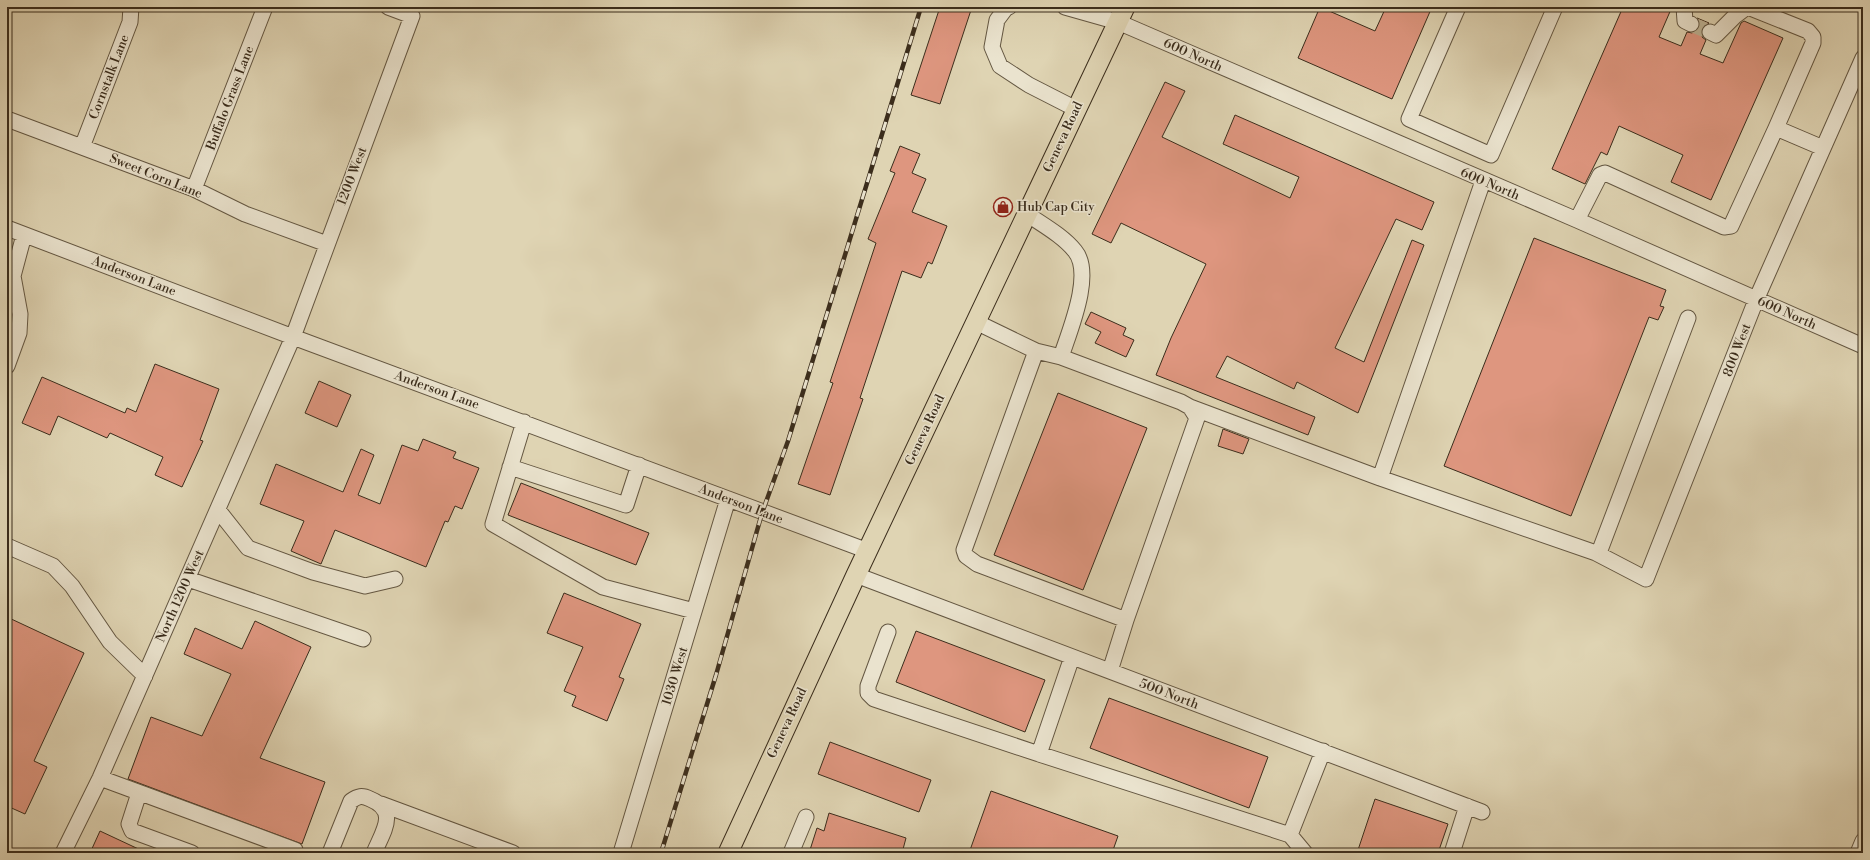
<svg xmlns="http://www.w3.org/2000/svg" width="1870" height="860" font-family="'Libre Bodoni',serif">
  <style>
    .building { fill: #de967f; stroke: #3b2d1c }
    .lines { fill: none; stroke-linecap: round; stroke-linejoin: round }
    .minor-tunnel { stroke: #beb395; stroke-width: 15; stroke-dasharray: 15 8; stroke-linecap: butt }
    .minor-casing { stroke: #645742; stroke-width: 17 }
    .major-casing { stroke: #3b2d1c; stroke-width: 21 }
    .minor { stroke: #eae3ce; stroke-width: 15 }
    .major { stroke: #dfd4b3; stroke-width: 19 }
    .rail-casing { stroke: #3b2d1c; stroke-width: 4.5 }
    .rail { stroke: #eae3ce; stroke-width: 3; stroke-dasharray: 9; stroke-linecap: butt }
    .labels { text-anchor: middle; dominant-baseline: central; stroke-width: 3; stroke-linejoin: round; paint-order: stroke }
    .street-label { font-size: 13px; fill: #3b2d1c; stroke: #eae3ce }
    .poi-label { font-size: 13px; fill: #3b2d1c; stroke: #eae3ce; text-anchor: start }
  </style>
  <rect width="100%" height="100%" fill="#dfd4b3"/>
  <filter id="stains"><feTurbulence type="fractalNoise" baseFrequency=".005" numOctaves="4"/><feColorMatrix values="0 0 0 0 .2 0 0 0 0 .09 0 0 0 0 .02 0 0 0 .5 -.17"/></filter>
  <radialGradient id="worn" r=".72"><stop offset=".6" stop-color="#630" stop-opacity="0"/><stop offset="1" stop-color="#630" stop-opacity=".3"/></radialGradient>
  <path class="building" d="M940,7h32l-32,97 -29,-9z
    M1320,7l55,24 11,-24h46l-40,92 -94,-41z
    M1623,7h49l-13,30 22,9 6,-14 5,1 7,-5 1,-5 -3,-5 12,5 -7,5v9l4,3 -6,14 23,9 18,-40 3,-2 39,17 -72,162 -40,-18 12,-27 -64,-29 -12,29 -6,-3 -16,32 -33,-15z
    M1165,82l20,9 -23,46 128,61 9,-21 -76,-33 12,-29 199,87 -12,28 -26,-11 -61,129 29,14 48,-122 12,5 -66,168 -61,-31 -3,7 -67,-33 -11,21 99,40 -7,18 -152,-60 15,-37 35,-74 -85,-41 -10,20 -19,-9z
    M900,146l20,8 -8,19 14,6 -14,33 35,14 -15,38 -4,-2 -7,16 -19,-7 -42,127 3,1 -33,96 -32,-11 35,-101 -3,-1 46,-139 -8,-4 27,-66 -5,-2z
    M1534,238l132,52 -6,16 4,1 -6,13 -9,-3 -78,199 -127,-50z
    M1091,312l35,16 -3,7 11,5 -8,17 -31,-14 6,-11 -16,-8z
    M155,364l64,25 -19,51 3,1 -21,46 -27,-12 8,-18 -53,-24 -3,5 -49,-22 -8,19 -28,-12 20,-46 83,36 2,-5 9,4z
    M319,381l32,14 -14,32 -32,-14z
    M1058,393l89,35 -64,162 -89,-35z
    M1223,429l26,10 -6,15 -25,-8z
    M423,439l33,13 -3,6 26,10 -17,41 -7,-3 -7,16 -3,-1 -19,46 -91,-37 -14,34 -30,-13 13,-30 -44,-17 16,-40 67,28 18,-43 13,6 -16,40 22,9 22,-59 16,6z
    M521,483l128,50 -13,32 -128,-50z
    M564,593l77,31 -22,53 5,2 -17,42 -35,-15 4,-10 -12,-5 19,-44 -36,-14z
    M7,617l77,36 -50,108 13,6 -22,47 -18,-8z
    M255,621l56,26 -51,111 65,24 -23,62 -174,-65 23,-62 51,19 29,-62 -47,-20 11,-26 47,21z
    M916,631l129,49 -20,52 -129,-50z
    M1109,698l159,59 -19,51 -159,-60z
    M830,742l101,38 -12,32 -101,-38z
    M991,791l127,45 -6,17h-143z
    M1375,799l73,25 -10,29h-81z
    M829,813l77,25 -4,15h-93l8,-25 7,3z
    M100,831l47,22h-57z"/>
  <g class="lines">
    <path class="minor-tunnel" d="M1691,24l19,8"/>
    <g class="minor-casing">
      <path id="minor" d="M1009,7l-3,1 -9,12 -5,27 8,19 29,19 47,24
        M1065,7l53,15 459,198 286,126
        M1458,7l-49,112 82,36 64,-148
        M1684,7l1,14 6,3
        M1710,32l6,3 19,-19 12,-9
        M7,119l187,70 51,25 82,30
        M1776,128l47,20
        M82,147l48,-125 1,-15
        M1483,181l-103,297 216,75 4,-3 88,-232
        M194,189l71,-182
        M1027,214c16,11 36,22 48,37 19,23 -6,81 -14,106l-25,-6 -72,199 2,6 11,8 149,56 -16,51
        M1577,220l23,-45 5,-2 119,54 7,-1 45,-98 37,-85v-6l-5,-6 -60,-24
        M7,228l286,109 575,214
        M976,322l60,29
        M1061,357l120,45 9,5 7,11 -71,202
        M7,366l12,-33 1,-19 -7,-38 11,-41
        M1190,407l190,71
        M524,422l-31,102 110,63 91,24
        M510,467l116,38 13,-40
        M218,510l30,38 65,24 52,14 30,-7
        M7,546l46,20 19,20 38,56 35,34
        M1596,553l50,26 110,-279 107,-242
        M856,575l626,237
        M188,579l175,60
        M888,632l-20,54v7l6,6 165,55
        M1072,657l-33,97 251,81 33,-84
        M100,778l195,72v3
        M139,793l-10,31 3,7 60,22
        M381,804l132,49
        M1290,835l15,18
        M63,853l37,-75 193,-441 119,-321 -24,-9
        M330,853l21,-52c7,-5 11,-6 19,-2 29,12 13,32 4,54
        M621,853l107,-354
        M791,853l15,-36
        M1452,853l15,-47
        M1858,853l5,-12"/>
    </g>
    <g class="major-casing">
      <path id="major" d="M728,853l128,-278 269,-568"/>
    </g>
    <use href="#minor" class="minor"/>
    <use href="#major" class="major"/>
    <g class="rail-casing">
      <path id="rail" d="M661,853l55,-178 46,-162 26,-72 133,-434"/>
    </g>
    <use href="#rail" class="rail"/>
  </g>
  <defs>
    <g id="shop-ring" transform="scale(1)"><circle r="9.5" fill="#eae3ce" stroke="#8f2418" stroke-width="1.5"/><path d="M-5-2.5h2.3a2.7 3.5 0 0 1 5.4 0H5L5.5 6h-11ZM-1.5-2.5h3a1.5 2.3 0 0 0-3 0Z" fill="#8f2418"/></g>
  </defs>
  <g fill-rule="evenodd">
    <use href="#shop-ring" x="1003" y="207"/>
  </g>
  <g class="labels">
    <g class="street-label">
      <text transform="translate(1193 55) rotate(24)">600 North</text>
      <text transform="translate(109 77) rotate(-69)">Cornstalk Lane</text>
      <text transform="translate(230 98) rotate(-69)">Buffalo Grass Lane</text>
      <text transform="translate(1063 137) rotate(-65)">Geneva Road</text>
      <text transform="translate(156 176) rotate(22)">Sweet Corn Lane</text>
      <text transform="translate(352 176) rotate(-69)">1200 West</text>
      <text transform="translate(1490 184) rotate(23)">600 North</text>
      <text transform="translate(134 276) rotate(21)">Anderson Lane</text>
      <text transform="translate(1787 313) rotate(24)">600 North</text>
      <text transform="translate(1737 350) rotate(-69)">800 West</text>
      <text transform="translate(437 390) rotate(20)">Anderson Lane</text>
      <text transform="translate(925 430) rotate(-65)">Geneva Road</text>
      <text transform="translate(741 504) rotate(21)">Anderson Lane</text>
      <text transform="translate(180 596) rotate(-66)">North 1200 West</text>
      <text transform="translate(675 676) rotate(-73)">1030 West</text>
      <text transform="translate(1169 694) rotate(21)">500 North</text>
      <text transform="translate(787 723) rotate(-65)">Geneva Road</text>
    </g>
    <g class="poi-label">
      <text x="1017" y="207">Hub Cap City</text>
    </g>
  </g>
  <rect width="1870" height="860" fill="none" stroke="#dfd4b3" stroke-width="24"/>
  <rect x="8" y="8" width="1854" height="844" fill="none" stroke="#3b2d1c" stroke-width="2"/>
  <rect x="12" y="12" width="1846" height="836" fill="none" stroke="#3b2d1c"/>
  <rect width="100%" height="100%" filter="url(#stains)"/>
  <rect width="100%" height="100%" fill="url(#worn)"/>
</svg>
